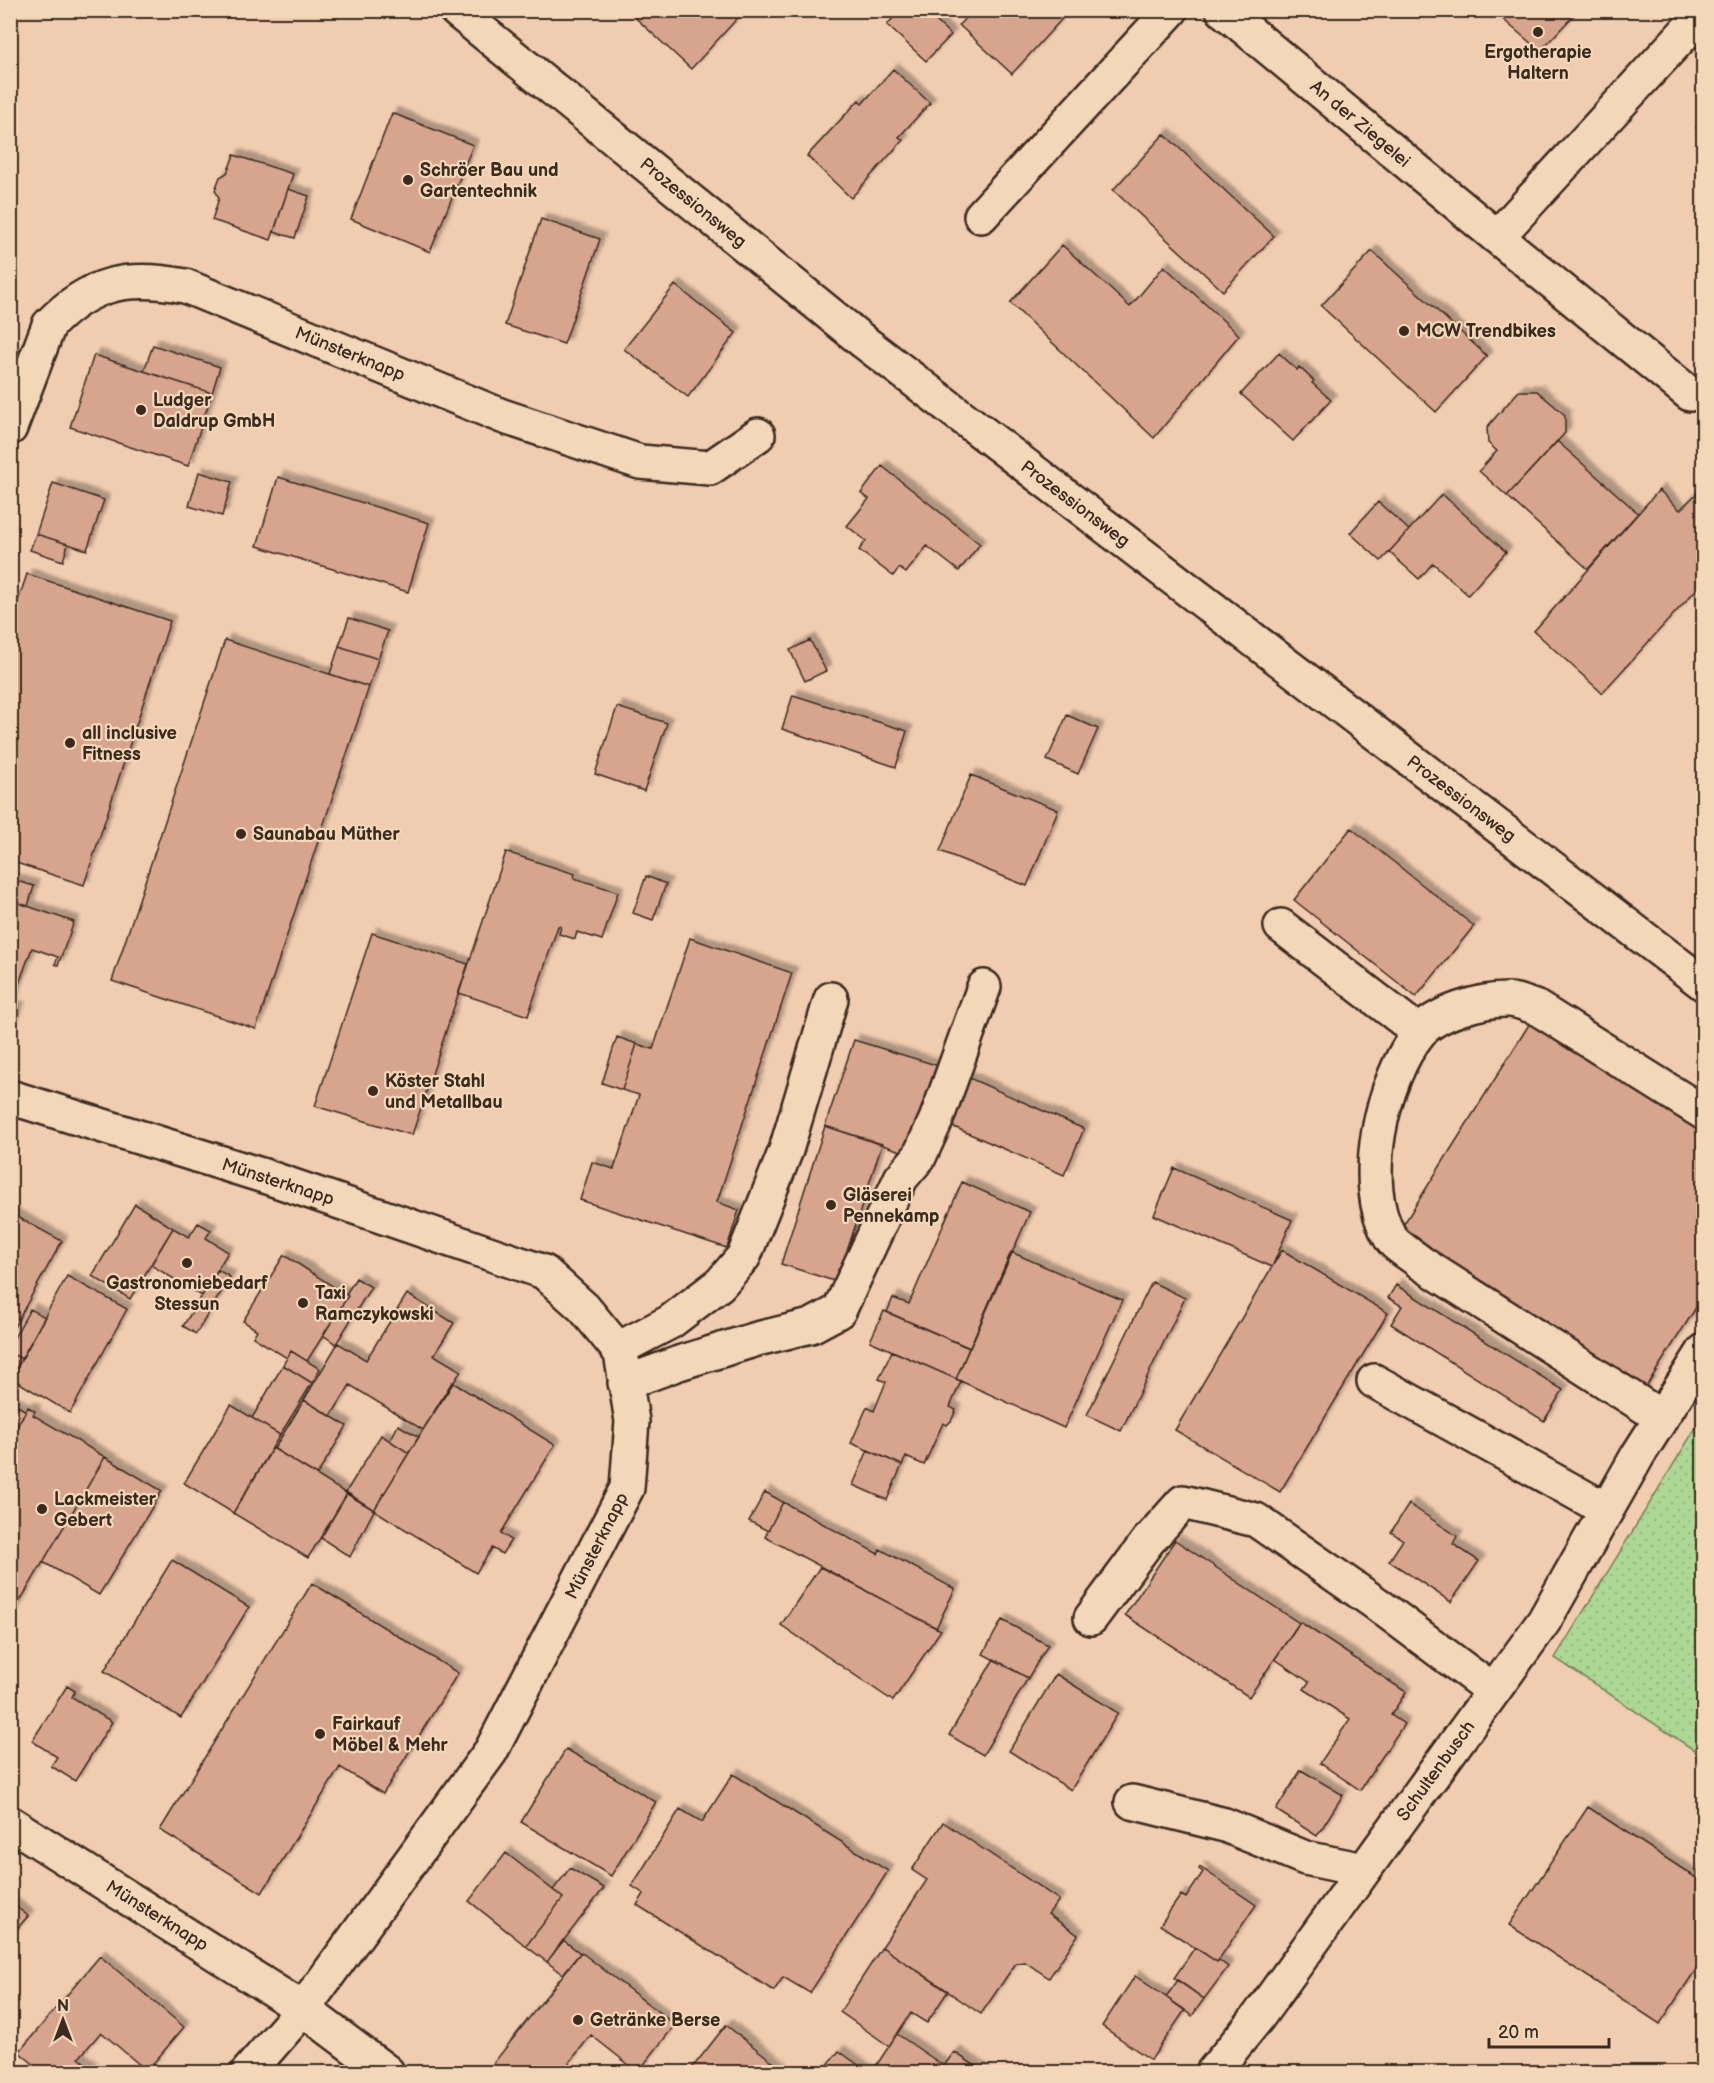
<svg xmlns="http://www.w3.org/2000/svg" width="1714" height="2083" font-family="'Balsamiq Sans',sans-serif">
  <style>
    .green { fill: url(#green-dots); stroke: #748059; stroke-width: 1.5 }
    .building { fill: #d7a58e; stroke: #3b2a1e; stroke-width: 1.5; filter: url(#shadow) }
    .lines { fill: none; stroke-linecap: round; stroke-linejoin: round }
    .minor-casing { stroke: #3b2a1e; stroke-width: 38 }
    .minor { stroke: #f3d7b9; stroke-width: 33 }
    .poi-dot { fill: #3b2a1e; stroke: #f3d7b9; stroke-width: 2 }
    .labels { text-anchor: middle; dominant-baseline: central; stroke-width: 4.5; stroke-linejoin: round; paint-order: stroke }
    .poi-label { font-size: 18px; font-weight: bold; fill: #3b2a1e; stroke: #f3d7b9; text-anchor: start }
    .street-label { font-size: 18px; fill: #3b2a1e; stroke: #f3d7b9 }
  </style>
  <defs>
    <pattern id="green-dots" width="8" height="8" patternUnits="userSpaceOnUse" patternTransform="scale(1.5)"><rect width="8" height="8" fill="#add794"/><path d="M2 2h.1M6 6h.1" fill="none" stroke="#96b97f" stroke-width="1.8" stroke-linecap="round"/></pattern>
    <filter id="shadow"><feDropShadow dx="5.5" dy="-5.5" stdDeviation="1.5" flood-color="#0004"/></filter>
  </defs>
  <rect width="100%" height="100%" fill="#f0ccb0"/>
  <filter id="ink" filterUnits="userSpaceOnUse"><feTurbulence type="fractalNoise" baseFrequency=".0167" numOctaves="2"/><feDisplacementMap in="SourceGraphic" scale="12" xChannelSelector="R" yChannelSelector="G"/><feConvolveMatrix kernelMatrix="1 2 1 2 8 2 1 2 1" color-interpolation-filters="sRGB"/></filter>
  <g filter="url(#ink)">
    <path class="green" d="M1703,1416l1,340h-1l-148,-98z"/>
    <path class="building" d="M627,10h118l-54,59z
      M900,10h24l27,25 -25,26 -39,-36z
      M973,10h97l-58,64 -53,-49z
      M1492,10h81l3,3 -36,38z
      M893,69l37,34 -31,34 4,3 -52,58 -44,-42 52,-56 3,4z
      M392,113l81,32 -43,107 -79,-33z
      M1704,120v14l-8,-6z
      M1164,134l110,102 -51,55 -110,-101z
      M234,155l59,19 -22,66 -59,-20 7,-22 -4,-8 5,-13 7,-4z
      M288,189l21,7 -14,42 -21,-6z
      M541,219l59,20 -36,105 -59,-19z
      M1062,245l68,62 34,-41 75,69 -85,103 -144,-135z
      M1372,251l115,105 -51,56 -115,-106z
      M675,285l61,48 -48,64 -64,-48z
      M153,345l67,22 -8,26 -68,-22z
      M1279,353l18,17 2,-3 15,14 -2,2 19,17 -38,41 -52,-47z
      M94,355l118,38 -24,73 -118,-39z
      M1519,391h18l28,24v18l-58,63 -28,-25 18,-20 -9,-8 -1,-16z
      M1557,441l81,72 -50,56 -81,-73z
      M882,466l98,78 -21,27 -32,-25 -21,27 -7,-5 -6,8 -34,-26 7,-9 -19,-15 22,-27 -8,-6z
      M199,472l33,10 -10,34 -33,-10z
      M278,477l151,46 -21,69 -151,-46z
      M53,483l51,17 -17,50 -51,-16z
      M1659,490l21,20 20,-20 4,3v88l-102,112 -68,-62z
      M1442,494l64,58 -38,43 -35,-32 -14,16 -30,-27z
      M1378,502l31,28 -28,31 -31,-28z
      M36,534l32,10 -5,17 -33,-11z
      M27,574l143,47 -86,264 -74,-24v-236z
      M349,618l39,13 -10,28 -39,-13z
      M225,640l144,47 -113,342 -144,-48z
      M810,640l16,31 -21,10 -15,-31z
      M339,646l39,13 -9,28 -39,-13z
      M793,695l114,36 -11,36 -114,-38z
      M617,707l50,16 -23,68 -49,-17z
      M1067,715l31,14 -20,45 -31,-14z
      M971,775l87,35 -31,76 -87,-35z
      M1351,828l123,98 -58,71 -122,-97z
      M506,852l69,22 -1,4 44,14 -16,48 -25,-8 -2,7 -16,-5 2,-7 -3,-1 -30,90 -69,-23z
      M646,876l20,8 -13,36 -20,-7z
      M10,879l24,7 -6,20 -18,-6z
      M10,900l64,22 -16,43 -3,-1 3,-7 -26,-9 -21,57z
      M372,933l96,31 -56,171 -97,-29z
      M690,938l102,35 -75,229 22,8 -12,38 -147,-48 12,-38 22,7 25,-74 -17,-5 15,-46 16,5z
      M10,1005l9,3 -9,25z
      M1530,1023l174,110v162l-62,98 -247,-155z
      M617,1037l20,7 -15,46 -20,-7z
      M854,1040l85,26 -29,88 -85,-28z
      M967,1077l117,52 -20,46 -117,-51z
      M825,1126l57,18 -45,138 -56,-18z
      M1174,1168l118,52 -20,47 -118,-52z
      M962,1182l68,30 -60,136 -83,-36 6,-14 16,6z
      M135,1204l38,24 -43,71 -38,-23z
      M10,1213l52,28 -52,93z
      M198,1223l13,7 -5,8 22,14 -26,44 -51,-31 22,-37 16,9z
      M1282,1250l106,63 -108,179 -105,-62z
      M1011,1252l111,48 -58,128 -108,-49z
      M284,1255l64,41 -41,65 -16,-10 -4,7 -34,-21 4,-7 -14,-9z
      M218,1270l12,7 -34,57 -13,-8z
      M67,1276l60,33 -57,104 -59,-35z
      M356,1278l15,9 -35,57 -13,-9 25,-39 -2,-2z
      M1152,1282l33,16 -64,133 -34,-16z
      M1396,1285l167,105 -19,31 -153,-97 11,-18 -14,-8z
      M407,1294l47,29 -20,32 27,16 -38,59 -73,-45 -19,31 -27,-16 34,-57 28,17z
      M30,1309l15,8 -23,42 -12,-6v-8z
      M884,1311l85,37 -13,31 -86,-38z
      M291,1351l29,18 -8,14 -29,-18z
      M892,1351l69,30 -11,26 6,3 -5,11 -4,4 -4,-2 -19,42 -18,-8 -4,8 -51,-22 16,-36 7,4 12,-29 -7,-3z
      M10,1353l12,6 -12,21z
      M283,1365l29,18 -32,52 -28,-17z
      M452,1382l103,63 -54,88 10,7 -9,14 -10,-6 -16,25 -102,-63z
      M304,1400l43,26 -30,49 -43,-26z
      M10,1401l16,10 -16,27z
      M231,1405l49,30 -47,78 -49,-30z
      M28,1407l7,4 -2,4 72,42 -95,161v-180z
      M398,1425l21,12 -10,16 -19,-12z
      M381,1435l28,18 -35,57 -28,-18z
      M273,1448l74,46 -39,64 -75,-45z
      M868,1450l34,15 -15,35 -34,-15z
      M105,1457l57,34 -63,104 -56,-33z
      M765,1492l18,10 -15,29 -19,-10z
      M347,1494l27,16 -24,47 -29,-19z
      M783,1502l95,52 2,-5 75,40 -19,39 -171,-91z
      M1409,1504l48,32 -4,8 26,17 -28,41 -62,-41 14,-21 -12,-8z
      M1175,1540l124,83 -50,74 -124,-82z
      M172,1560l77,47 -68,111 -77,-47z
      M820,1567l121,63 -48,71 -112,-76z
      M312,1583l146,90 -75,121 -43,-27 -78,126 -102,-63z
      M1002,1620l46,25 -20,33 -45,-24z
      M1300,1622l106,70 -15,23 13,9 -44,66 -40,-27 30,-44 -46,-30 5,-7 -34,-23z
      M994,1659l34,19 -45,77 -34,-20z
      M1056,1674l62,39 -47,77 -62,-39z
      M67,1686l8,5 -3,6 40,25 -37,59 -24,-15 6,-9 -25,-16z
      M566,1749l90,53 -45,74 -90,-54z
      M1301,1770l42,25 -26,41 -41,-26z
      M733,1774l155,97 -78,122 -27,-16 -9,14 -137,-86 7,-11 -12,-8 48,-77 22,13z
      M1588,1807l116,76v74l-44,67 -151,-99z
      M943,1822l116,78 -11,14 30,21 -29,43 -24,-16 -9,1 -35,51 -99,-67 45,-67 -15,-10z
      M506,1853l57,45 -37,48 -57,-45z
      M1200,1867l56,38 -39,57 -57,-37 21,-30 5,3 17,-26 -4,-3z
      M570,1868l34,20 -57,74 -21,-16 37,-48 -10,-8z
      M10,1902l18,14 -18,21z
      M563,1940l17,13 -17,21 -16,-12z
      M882,1947l66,44 -21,32 -16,-10 -22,33 -49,-34z
      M1195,1947l22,15 2,-2 9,7 -24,32 -30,-21z
      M581,1952l94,73 -37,47 -47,-37 -29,37h-69l-4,-3z
      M100,1956l84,71 -37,44 -46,-39 -22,26 12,10 -4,4h-44l-24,-20z
      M1135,1976l50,34 -34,50 -49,-34z
      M1178,1980l26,19 -12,17 -26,-19z
      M726,2025l56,44 -3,3h-90z
      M897,2034l47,32 10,-14 31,20h-113z
      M839,2051l29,21h-46z"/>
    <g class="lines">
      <g class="minor-casing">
        <path id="minor" d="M456,10l408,332 840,642
          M1223,10l274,227 207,-225
          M981,216l190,-206
          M1497,237l193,157
          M10,428l39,-103c41,-43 79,-50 136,-39l317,130 138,46 70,6 48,-33
          M1281,926l138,106
          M10,1097l254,79 280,96 40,36 37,45 11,68 -5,67 -136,263 -188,258 -55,63
          M618,1349l52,-27 50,-38 24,-28 42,-106 45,-151
          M1374,1381l233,129
          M625,1383l54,-20 78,-24 54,-13 28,-15 62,-133 18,-21 17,-37 48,-133
          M1661,1417l-240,-154c-9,-8 -25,-16 -31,-26 -32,-53 -8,-158 29,-204 17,-20 61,-33 87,-33 10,-1 22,5 31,8l167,105
          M1091,1618l57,-77 35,-39 73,18 121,84 116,87
          M1132,1802l93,23 80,33 59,12
          M10,1823l293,186 84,63
          M1213,2072l45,-55 286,-396 94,-166 66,-104"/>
      </g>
      <use href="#minor" class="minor"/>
    </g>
  </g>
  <g class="poi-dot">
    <circle cx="1538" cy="32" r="6"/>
    <circle cx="408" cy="180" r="6"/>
    <circle cx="1404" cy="331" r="6"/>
    <circle cx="141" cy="410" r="6"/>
    <circle cx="70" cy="743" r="6"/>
    <circle cx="241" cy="834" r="6"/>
    <circle cx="373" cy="1091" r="6"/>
    <circle cx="831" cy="1205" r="6"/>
    <circle cx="187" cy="1263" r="6"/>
    <circle cx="303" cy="1303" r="6"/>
    <circle cx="42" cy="1509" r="6"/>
    <circle cx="320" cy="1734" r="6"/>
    <circle cx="578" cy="2020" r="6"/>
  </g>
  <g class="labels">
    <g class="poi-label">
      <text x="1538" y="52" text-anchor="middle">Ergotherapie<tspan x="1538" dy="21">Haltern</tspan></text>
      <text x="420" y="170">Schröer Bau und<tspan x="420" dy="21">Gartentechnik</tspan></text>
      <text x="1416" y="331">MCW Trendbikes</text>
      <text x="153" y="400">Ludger<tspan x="153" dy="21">Daldrup GmbH</tspan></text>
      <text x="82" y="733">all inclusive<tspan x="82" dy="21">Fitness</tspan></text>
      <text x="253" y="834">Saunabau Müther</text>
      <text x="385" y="1081">Köster Stahl<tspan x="385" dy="21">und Metallbau</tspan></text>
      <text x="843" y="1195">Gläserei<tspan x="843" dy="21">Pennekamp</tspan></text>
      <text x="187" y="1283" text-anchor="middle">Gastronomiebedarf<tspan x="187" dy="21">Stessun</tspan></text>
      <text x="315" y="1293">Taxi<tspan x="315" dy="21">Ramczykowski</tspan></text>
      <text x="54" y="1499">Lackmeister<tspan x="54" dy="21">Gebert</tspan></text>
      <text x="332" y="1724">Fairkauf<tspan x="332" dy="21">Möbel &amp; Mehr</tspan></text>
      <text x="590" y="2020">Getränke Berse</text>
    </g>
    <g class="street-label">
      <text transform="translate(1360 124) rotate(40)">An der Ziegelei</text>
      <text transform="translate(693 203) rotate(39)">Prozessionsweg</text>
      <text transform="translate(350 354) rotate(22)">Münsterknapp</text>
      <text transform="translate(1075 504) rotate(37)">Prozessionsweg</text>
      <text transform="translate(1461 799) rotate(37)">Prozessionsweg</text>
      <text transform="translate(278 1182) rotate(18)">Münsterknapp</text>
      <text transform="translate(597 1546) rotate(-63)">Münsterknapp</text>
      <text transform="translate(1436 1771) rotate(-54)">Schultenbusch</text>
      <text transform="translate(157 1916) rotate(32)">Münsterknapp</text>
    </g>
  </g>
  <rect width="1714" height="2083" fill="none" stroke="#f3d7b9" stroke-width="36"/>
  <rect x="18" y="18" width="1678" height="2047" fill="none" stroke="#3b2a1e" stroke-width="2" filter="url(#ink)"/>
  <g transform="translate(63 2020)" stroke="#f3d7b9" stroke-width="4.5" paint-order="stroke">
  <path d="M0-4.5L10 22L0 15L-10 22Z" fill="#3b2a1e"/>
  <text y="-9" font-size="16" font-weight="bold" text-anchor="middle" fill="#3b2a1e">N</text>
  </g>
  <path d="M1489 2038v9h120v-9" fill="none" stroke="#3b2a1e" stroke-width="3"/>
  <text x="1498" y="2038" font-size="18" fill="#3b2a1e" stroke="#f3d7b9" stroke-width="4.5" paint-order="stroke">20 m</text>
</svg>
